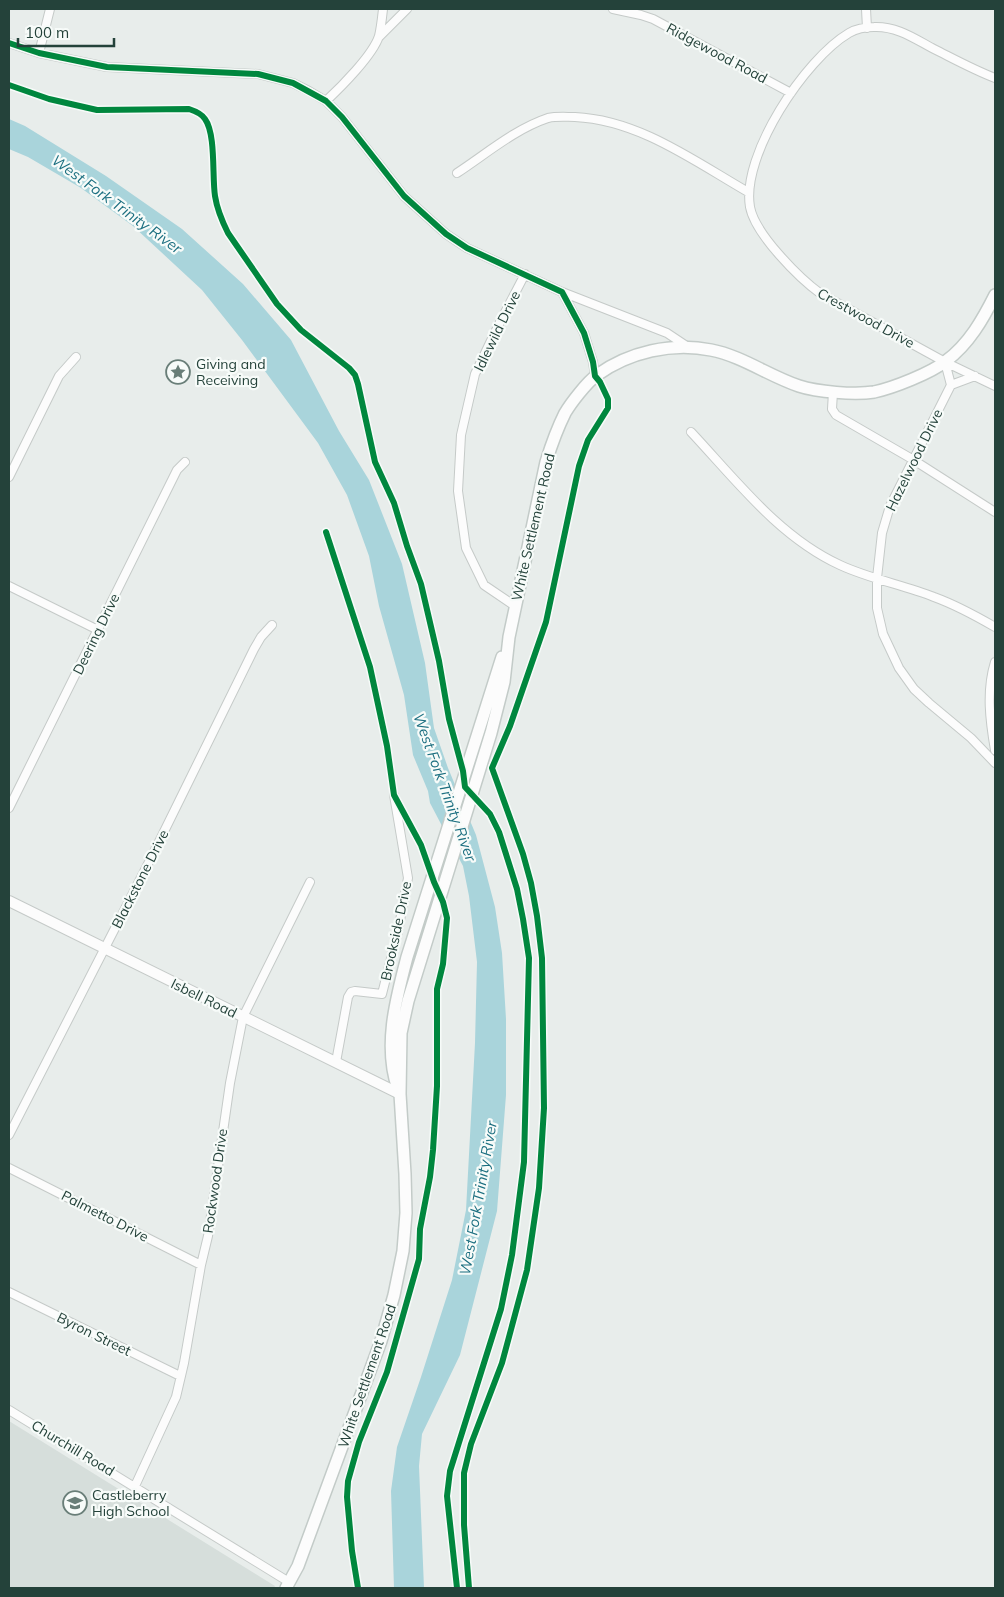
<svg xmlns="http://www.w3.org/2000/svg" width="1004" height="1597" font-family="Mulish,sans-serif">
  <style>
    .built { fill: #d6dedb }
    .water { fill: #a9d4db }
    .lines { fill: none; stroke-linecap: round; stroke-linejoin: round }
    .minor-casing { stroke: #c5cac8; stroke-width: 10 }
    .tertiary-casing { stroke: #c5cac8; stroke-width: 12 }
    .secondary-casing { stroke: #c3cbc8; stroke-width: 14 }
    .minor { stroke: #fcfcfc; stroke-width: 8 }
    .tertiary { stroke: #fcfcfc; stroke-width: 10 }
    .secondary { stroke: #fcfcfc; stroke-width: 11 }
    .cycleway-casing { stroke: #f7fbf9; stroke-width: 9 }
    .cycleway { stroke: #00873e; stroke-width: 6 }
    .labels { text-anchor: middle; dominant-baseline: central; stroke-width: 4.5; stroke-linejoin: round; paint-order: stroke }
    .street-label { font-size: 14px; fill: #24423a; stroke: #f7fbf9 }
    .poi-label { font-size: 14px; fill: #24423a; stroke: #f7fbf9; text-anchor: start }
    .water-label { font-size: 15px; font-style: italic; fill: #1c6f80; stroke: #f7fbf9 }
  </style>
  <rect width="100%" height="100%" fill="#e8edeb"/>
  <path class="built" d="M9,1421l266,165 -1,2h-265z"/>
  <path class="water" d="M9,119l16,7 81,50 76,53 61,55 48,56 48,91 30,49 33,84 23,99 9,65 14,40 28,67 19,72 7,46 4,66v76l-9,116 -37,144 -38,79 -3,32 5,122h-30l-3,-97 6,-44 24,-70 31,-97 14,-70 9,-167 2,-81 -8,-66 -6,-30 -33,-63 -2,-12 -15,-36 -9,-60 -25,-89 -10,-50 -22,-61 -29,-52 -76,-103 -40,-50 -69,-64 -52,-38 -53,-31 -19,-8z"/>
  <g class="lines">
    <g class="minor-casing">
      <path id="minor" d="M613,9l28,6 12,4 138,74
        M866,9l1,19
        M379,37l28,-28
        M9,43l30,10 68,14 151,7 35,9 16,8 17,10 16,16 62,79 42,38 21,14 95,44 22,41 9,29 2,14
        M39,53l11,-44
        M995,78c-21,-8 -41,-19 -61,-29 -19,-10 -37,-23 -60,-22 -7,0 -18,2 -25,6 -44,26 -108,122 -99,174 5,27 49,71 71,87l124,68 50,24
        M326,101c15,-14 47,-46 53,-65 2,-8 3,-18 4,-27
        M457,173c29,-19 58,-44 91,-55 9,-2 18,-1 27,-1 64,3 119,44 173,75
        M562,292l105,41 21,14
        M945,362l6,23
        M975,376l-24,9 -61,121 -8,27 -5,45v30l6,26 16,34 15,21 15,14 42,35 24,25
        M833,392l-1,17 4,6 76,44 83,53
        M691,432c45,48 88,105 149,133 30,14 64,20 94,32 22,8 42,19 61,30
        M9,477l50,-101 17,-19
        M9,586l89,44
        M515,606l-31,-21 -18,-37 -8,-57 3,-56 14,-61 26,-54 24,-46
        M995,662c-9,29 -5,59 0,88
        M9,808l168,-338 8,-8
        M336,1062l12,-65 3,-5 4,-1 27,3 16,-63 10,-53 -14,-83
        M9,1135l142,-277 103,-209 7,-12 11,-12
        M9,1168l192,97
        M9,1292l171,84
        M9,1410l280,172
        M135,1486l41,-89 8,-34 17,-98 7,-29 22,-153 13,-66 67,-135"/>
    </g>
    <g class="tertiary-casing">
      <path id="tertiary" d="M9,901l391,193"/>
    </g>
    <g class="secondary-casing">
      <path id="secondary" d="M398,1089c-15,-43 -2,-90 9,-132l95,-300
        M286,1588l12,-22 83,-225 13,-46 9,-44 3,-38 -1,-39 -5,-80 1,-61 7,-32 83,-268 13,-51 5,-45 37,-175c5,-16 11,-33 19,-49 6,-10 22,-31 32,-38 32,-23 75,-33 114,-25 31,6 58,26 88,36 18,6 56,9 75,6 19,-4 57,-19 72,-31 23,-17 37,-42 49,-66"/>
    </g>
    <use href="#minor" class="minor"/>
    <use href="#tertiary" class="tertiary"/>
    <use href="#secondary" class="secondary"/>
    <g class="cycleway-casing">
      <path id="cycleway" d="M9,43l30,10 68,14 151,7 35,9 33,18 16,16 62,79 42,38 21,14 95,44 22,41 9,29 2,14 5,6 8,17v9l-20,32 -9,26 -33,156 -36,104 -18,42 31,86 8,29 6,33 5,42 2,150 -5,80 -12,82 -25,93 -31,81 -7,29v52l5,63
        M9,85l40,14 48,11 92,-1c6,2 13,5 16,10 11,15 7,58 10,77 2,13 7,25 13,37l49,71 24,26 48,38 6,7 3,9 17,78 19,41 13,43 14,38 18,77 10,58 14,52 2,16 25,27 9,18 18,57 6,30 6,39 -5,204 -12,93 -11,54 -51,162 -3,25 10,92
        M326,532l44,135 17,79 7,49 27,50 13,37 9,20 4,16 -4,46 -6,25v97l-4,64 -3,27 -10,52 -1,30 -32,113 -28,70 -11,39 -1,16 5,54 6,37"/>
    </g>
    <use href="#cycleway" class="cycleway"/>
  </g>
  <defs>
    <g id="sight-ring" transform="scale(1.25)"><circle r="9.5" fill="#f7fbf9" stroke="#697e78" stroke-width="1.5"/><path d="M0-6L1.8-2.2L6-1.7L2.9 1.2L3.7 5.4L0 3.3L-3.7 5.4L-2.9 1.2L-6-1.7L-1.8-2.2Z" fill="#697e78"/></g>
    <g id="school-ring" transform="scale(1.25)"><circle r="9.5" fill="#f7fbf9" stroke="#697e78" stroke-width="1.5"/><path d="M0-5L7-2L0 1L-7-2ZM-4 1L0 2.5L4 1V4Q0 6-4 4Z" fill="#697e78"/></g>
  </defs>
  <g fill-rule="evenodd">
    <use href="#sight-ring" x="178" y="372"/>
    <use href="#school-ring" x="75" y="1503"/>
  </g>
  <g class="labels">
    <g class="street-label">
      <text transform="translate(717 53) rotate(28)">Ridgewood Road</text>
      <text transform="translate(866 318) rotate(29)">Crestwood Drive</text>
      <text transform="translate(497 331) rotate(-64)">Idlewild Drive</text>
      <text transform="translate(914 460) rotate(-64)">Hazelwood Drive</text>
      <text transform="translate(533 527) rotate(-77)">White Settlement Road</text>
      <text transform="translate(96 634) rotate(-64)">Deering Drive</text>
      <text transform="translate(140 879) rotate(-63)">Blackstone Drive</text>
      <text transform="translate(396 931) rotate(-78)">Brookside Drive</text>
      <text transform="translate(204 998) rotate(26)">Isbell Road</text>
      <text transform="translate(215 1181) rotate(-82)">Rockwood Drive</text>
      <text transform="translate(105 1216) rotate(27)">Palmetto Drive</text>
      <text transform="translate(94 1334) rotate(26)">Byron Street</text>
      <text transform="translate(367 1376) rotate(-71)">White Settlement Road</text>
      <text transform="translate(73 1448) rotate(31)">Churchill Road</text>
    </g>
    <g class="poi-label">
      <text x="196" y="364">Giving and<tspan x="196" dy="16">Receiving</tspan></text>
      <text x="92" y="1495">Castleberry<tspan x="92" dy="16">High School</tspan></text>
    </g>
    <g class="water-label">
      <text transform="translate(117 204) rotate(36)">West Fork Trinity River</text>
      <text transform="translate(445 787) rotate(70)">West Fork Trinity River</text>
      <text transform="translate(478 1198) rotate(-80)">West Fork Trinity River</text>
    </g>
  </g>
  <rect width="1004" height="1597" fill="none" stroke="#24423a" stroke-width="20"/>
  <path d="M18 38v8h96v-8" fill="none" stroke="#24423a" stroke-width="2.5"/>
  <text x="25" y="38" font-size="15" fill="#24423a" stroke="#f7fbf9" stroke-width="4" paint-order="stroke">100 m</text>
</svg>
